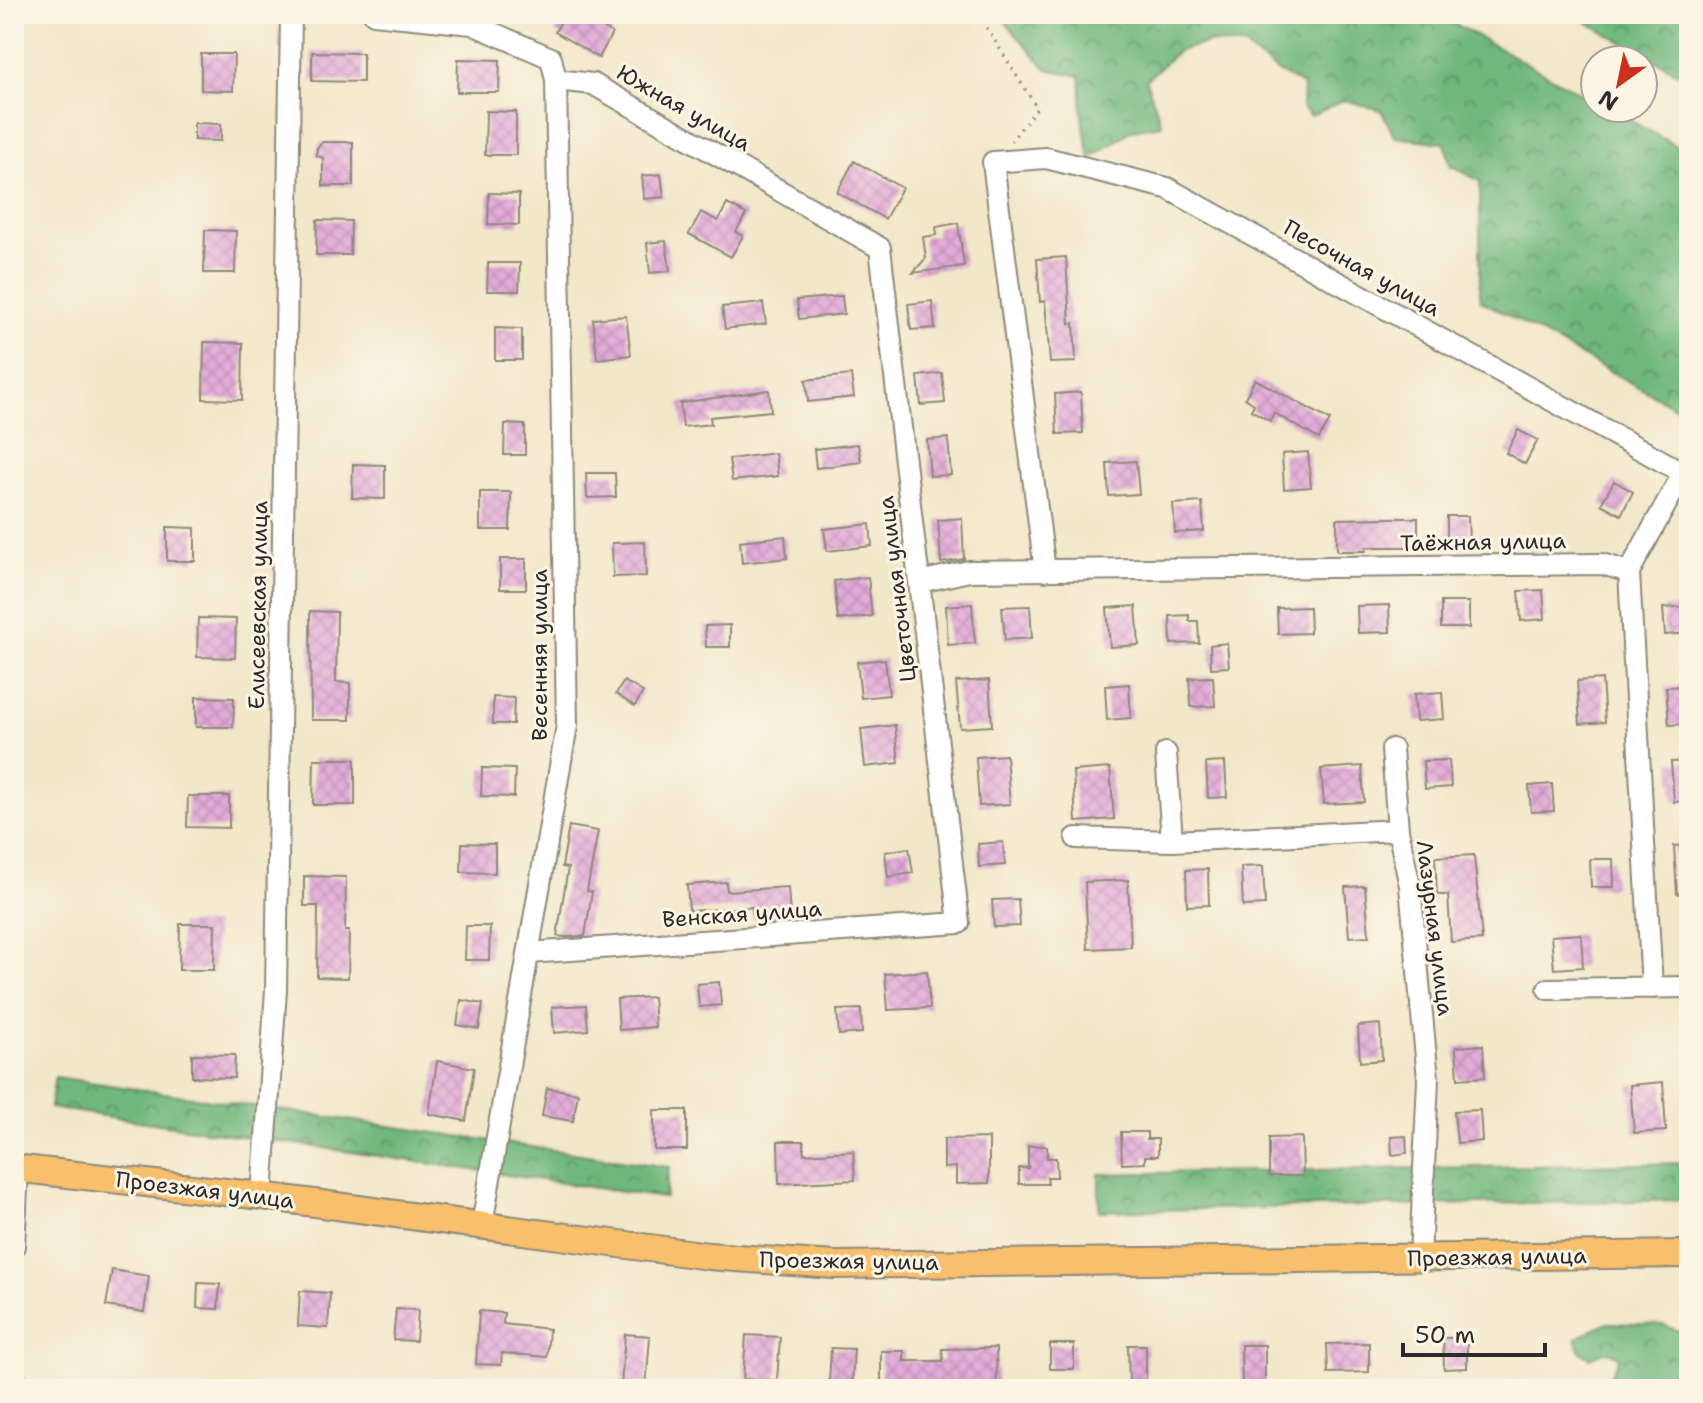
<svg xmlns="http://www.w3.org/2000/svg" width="1703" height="1403" font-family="'Shantell Sans',sans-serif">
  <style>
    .forest { fill: url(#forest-crowns); stroke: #4e7154; stroke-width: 2 }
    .building { fill: url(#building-cross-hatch) }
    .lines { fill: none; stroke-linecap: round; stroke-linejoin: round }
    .minor-casing { stroke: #8e897a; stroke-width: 24 }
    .major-casing { stroke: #8e897a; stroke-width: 30 }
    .path { stroke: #8e897a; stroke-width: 3; stroke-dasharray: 2 6; stroke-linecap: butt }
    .minor { stroke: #fff; stroke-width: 20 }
    .major { stroke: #f8bf6c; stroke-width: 26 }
    .labels { text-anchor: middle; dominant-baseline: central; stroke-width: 6; stroke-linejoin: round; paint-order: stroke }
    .street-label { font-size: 22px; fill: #2b2b2b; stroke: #fcf5e5 }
  </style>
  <defs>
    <pattern id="forest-crowns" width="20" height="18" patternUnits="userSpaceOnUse" patternTransform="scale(2)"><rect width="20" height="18" fill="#70b77d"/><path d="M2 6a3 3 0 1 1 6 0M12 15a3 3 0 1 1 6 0" fill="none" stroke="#5c9567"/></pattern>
    <pattern id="building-cross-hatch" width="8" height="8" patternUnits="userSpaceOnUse" patternTransform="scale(2)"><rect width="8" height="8" fill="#e2aad8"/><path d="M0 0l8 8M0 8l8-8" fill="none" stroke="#c292ba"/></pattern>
  </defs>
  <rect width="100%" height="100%" fill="#fcf5e5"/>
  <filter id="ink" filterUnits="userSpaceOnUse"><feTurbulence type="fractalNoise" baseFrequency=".0125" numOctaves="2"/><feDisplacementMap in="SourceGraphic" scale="16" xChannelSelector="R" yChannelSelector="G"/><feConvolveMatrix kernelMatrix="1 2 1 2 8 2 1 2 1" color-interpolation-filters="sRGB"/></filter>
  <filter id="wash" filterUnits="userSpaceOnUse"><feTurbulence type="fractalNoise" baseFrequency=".006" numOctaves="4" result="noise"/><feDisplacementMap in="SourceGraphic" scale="32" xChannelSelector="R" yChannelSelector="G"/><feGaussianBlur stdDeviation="1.8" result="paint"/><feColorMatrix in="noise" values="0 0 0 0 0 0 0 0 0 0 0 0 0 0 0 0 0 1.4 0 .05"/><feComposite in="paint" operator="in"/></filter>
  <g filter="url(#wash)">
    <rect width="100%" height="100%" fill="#f1e7c9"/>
    <path class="forest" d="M1001,14h436l158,87v7h13l81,45v258h-7l-202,-111v-119l-30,-16 -5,-22 -50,-6 -14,-27 -37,-10 -33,16 -9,-9 1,-22 -25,-13 -33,-25 -34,-5 -33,9 -32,29 16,45 -30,5 -42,29 -8,-42 -2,-41 -33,-7 -41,-46z
      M1572,14h117v65z
      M55,1077l614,90 -4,31 -615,-90z
      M1689,1163v37l-590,11v-37z
      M1608,1323l56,2 25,10v54h-95l17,-15 9,-17 -13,-6 -17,7 -9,-6 -5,-14z"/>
    <g id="blocks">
      <path class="building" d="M565,14h40l-6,11 13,8 -13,25 -44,-26z
        M312,52l51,1v29l-51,-1z
        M201,54h33l-1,37 -32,-1z
        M458,59l42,1 -1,32h-42z
        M486,111l30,1v43h-31z
        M194,123l27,1v17l-27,-1z
        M322,142h31v44h-30v-28l-7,-3 1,-7z
        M854,161l48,27 -17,31 -48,-27z
        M661,174l3,23 -20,2 -2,-23z
        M489,193l30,1v31l-31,-1z
        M727,204l19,10 -10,18 7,4 -12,21 -42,-23 12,-22 17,9z
        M317,220l34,1 -1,34h-34z
        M958,223l6,43 -51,7 13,-15 -3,-21 14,-2 -1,-8z
        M205,230l31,1 -1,42h-31z
        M666,241l4,30 -20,2 -3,-30z
        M1066,257l4,67 4,-1 2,39 -26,1 -5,-62 -5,1 -3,-43z
        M488,263h32l-1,28h-32z
        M842,296l2,18 -45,5 -2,-19z
        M932,301l3,27 -24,2 -3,-26z
        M763,303l3,21 -41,5 -3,-22z
        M626,316l5,39 -34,4 -4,-40z
        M495,328l27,1v31h-27z
        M204,342l39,1 -1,57 -39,-1z
        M942,373l3,30 -24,2 -3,-29z
        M851,375l3,22 -46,5 -2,-22z
        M1255,379l75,41 -11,19 -45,-26 -4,8 -19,-11 3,-6 -9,-6z
        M769,390l2,21 -61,6 1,7 -28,3 -3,-24z
        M1081,392l2,41 -26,1 -2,-40z
        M505,424l20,1v30h-21z
        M1518,430l20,10 -13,24 -19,-11z
        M948,438l3,37 -21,1 -3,-36z
        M858,444l3,18 -45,6 -2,-19z
        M1308,452l3,35 -27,2 -2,-35z
        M775,453l3,23 -46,5 -3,-22z
        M1136,461l3,33 -30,2 -2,-33z
        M353,464l32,1v34l-33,-1z
        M586,473h29l1,24 -29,1z
        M1614,481l19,11 -12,23 -20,-11z
        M480,492h31l-1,38h-30z
        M1202,502l2,29 -29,2 -2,-29z
        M1447,516h21l1,26h-22z
        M962,518l2,41 -23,4 -3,-43z
        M1392,518h26v29h-52v4h-29v-32z
        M870,524l2,22 -45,5 -3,-22z
        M167,527l28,1v33h-28z
        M785,536l2,22 -45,5 -2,-22z
        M645,542l1,34 -33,1 -1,-34z
        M500,559h26v30h-26z
        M868,577l4,39 -34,4 -4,-39z
        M1543,590l2,29 -24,2 -2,-30z
        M1441,602h28v26h-28z
        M972,604l3,39 -27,2 -2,-39z
        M1389,605l1,27 -32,1 -1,-27z
        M1030,606l2,32 -27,2 -3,-33z
        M1136,606l3,39 -29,2 -3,-39z
        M1687,606l2,27 -24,2 -2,-27z
        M1309,607l1,26 -32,1 -1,-26z
        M310,611l27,1 -1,70 14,1v37h-39z
        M1189,615v6h9l1,22 -28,1 -1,-28z
        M198,618l38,1 -1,39 -38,-1z
        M730,625v22h-24l-1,-21z
        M1227,643l2,24 -18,1 -1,-23z
        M885,659l4,36 -28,3 -4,-36z
        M1213,677l2,29 -24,1 -2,-29z
        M1602,679l3,43 -25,2 -3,-43z
        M989,680l3,46 -32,2 -4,-46z
        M624,681l19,11 -8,14 -19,-12z
        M1129,684l2,34 -24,2 -2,-34z
        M1689,686v38l-20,1 -3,-38z
        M1442,692l2,27 -28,2 -2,-27z
        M196,697l38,1 -1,29h-37z
        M493,697l21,1 -1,26h-20z
        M895,725l4,38 -34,4 -4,-38z
        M1006,755l4,49 -31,2 -3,-49z
        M314,759h41v46h-42z
        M1449,760l2,27 -26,2 -2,-28z
        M1689,761v40l-15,1 -3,-40z
        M1225,762l2,35 -19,1 -2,-35z
        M1362,766l2,36 -40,2 -3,-35z
        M482,768l33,1 -1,28 -33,-1z
        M1110,768l4,51 -38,3 -3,-51z
        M1552,784l2,27 -23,1 -2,-26z
        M188,796h41v32l-42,-1z
        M569,826l29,5 -11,60 5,1 -7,44 -19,1 -9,-1 11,-68 -6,-1z
        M1003,842l2,23 -26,2 -1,-23z
        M462,843l33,1v29l-34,-1z
        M1689,845v48l-12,1 -3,-48z
        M909,848l4,25 -25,4 -3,-25z
        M1474,855l8,85 -31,2 -3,-47h-11l-2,-38z
        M1590,859h23l1,28h-23z
        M1263,866l2,39 -22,1 -2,-39z
        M1208,869l1,36 -22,1 -1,-36z
        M304,876l42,1 -1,54h4l-1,47 -31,-1 1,-71h-14z
        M1128,880l3,67 -43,2 -3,-67z
        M726,882l1,9 61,-4 2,29 -37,3 -1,-12 -63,4 -2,-26z
        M1365,886l4,50 -20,1 -4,-50z
        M1018,899l2,27 -26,1 -2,-27z
        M180,924h35l-1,46h-35z
        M466,926h24l-1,34h-24z
        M1581,934l2,33 -29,2 -3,-33z
        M927,971l3,37 -42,2 -3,-36z
        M719,982l2,23 -22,2 -2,-23z
        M653,997l2,30 -36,3 -2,-31z
        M461,1000l22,4 -4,25 -22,-4z
        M586,1005l2,25 -34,3 -2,-26z
        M861,1009l1,24 -23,2 -2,-25z
        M1380,1024l2,36 -22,2 -2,-36z
        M1483,1045l2,32 -27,2 -2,-32z
        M192,1054l43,1 -1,23 -42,-1z
        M437,1061l37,7 -8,53 -37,-7z
        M1663,1082l3,49 -32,2 -4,-48z
        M547,1088l31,5 -5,28 -31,-5z
        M654,1110h33v40h-33z
        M1480,1110l2,31 -25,2 -3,-32z
        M1121,1132h26v7h11v17h-13v7l-23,1z
        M1406,1136l1,17 -15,2 -1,-18z
        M1302,1137l1,39h-34v-38z
        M989,1138v45l-33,1v-17l-12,1v-29z
        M778,1141h26v13l49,-3 2,29 -76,4z
        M1028,1146h19v12h9l1,19h-10l1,7h-29v-16h9z
        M112,1270l37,6 -5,36 -38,-6z
        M198,1283l22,1 -2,25 -21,-1z
        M300,1291l30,2 -2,35 -30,-2z
        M396,1309l22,1 -2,31 -23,-1z
        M479,1311l25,2 -1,11 46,5 -2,28 -45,-4 -1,12 -25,-1z
        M625,1334l25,2 -4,52 -25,-2z
        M746,1335l34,2 -3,44 -34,-2z
        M1443,1338h24v30l-23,1z
        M1369,1343v29l-41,1 -1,-29z
        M1050,1344h24v25h-24z
        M1128,1345h18v40h-17z
        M1241,1345h24v44h-23z
        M831,1348l23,1 -2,36 -23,-2z
        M996,1348l1,41h-116v-38h23v10h39l-1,-12z"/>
    </g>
  </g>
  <g filter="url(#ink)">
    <use href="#blocks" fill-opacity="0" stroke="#8e897a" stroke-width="2"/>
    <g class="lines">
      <g class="minor-casing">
        <path id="minor" d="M374,14l98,10 79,34 5,22 37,4 287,164 79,675 -431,30
          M1045,571l-52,-409 53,-4 121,30 522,288
          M1629,572l54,-99
          M920,582l49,-11 633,-7 27,8 23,416
          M1392,749l6,81
          M1166,753l6,88
          M1076,838l96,3 226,-11 12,56 18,193 -8,179
          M1548,989l141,-2
          M262,1196l14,-206 15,-976
          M482,1225l85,-500 -11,-645
          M14,1246l4,-77
          M14,1380l9,9"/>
      </g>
      <g class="major-casing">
        <path id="major" d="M14,1168l248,28 447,60 125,9 855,-11"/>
      </g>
      <path class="path" d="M978,14l59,94 -26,33"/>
      <use href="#minor" class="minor"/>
      <use href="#major" class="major"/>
    </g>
  </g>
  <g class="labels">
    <g class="street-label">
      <text transform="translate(684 108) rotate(30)">Южная улица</text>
      <text transform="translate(1362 268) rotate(29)">Песочная улица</text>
      <text transform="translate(1483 542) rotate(-1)">Таёжная улица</text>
      <text transform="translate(897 589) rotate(-97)">Цветочная улица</text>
      <text transform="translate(258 605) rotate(-89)">Елисеевская улица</text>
      <text transform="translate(539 655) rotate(-90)">Весенняя улица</text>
      <text transform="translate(742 914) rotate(-4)">Венская улица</text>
      <text transform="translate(1435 928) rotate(83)">Лазурная улица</text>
      <text transform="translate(205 1190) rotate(7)">Проезжая улица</text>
      <text transform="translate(1497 1257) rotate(-1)">Проезжая улица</text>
      <text transform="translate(849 1261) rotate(1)">Проезжая улица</text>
    </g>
  </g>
  <rect width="1703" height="1403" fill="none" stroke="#fcf5e5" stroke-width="48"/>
  <g transform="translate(1619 84) rotate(213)"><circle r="38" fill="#fcf5e5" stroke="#a8a49b" stroke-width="2"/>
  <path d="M0-6L14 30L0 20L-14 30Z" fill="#c8321e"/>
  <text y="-12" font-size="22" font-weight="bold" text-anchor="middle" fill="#2b2b2b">N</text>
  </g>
  <path d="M1403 1343v12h142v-12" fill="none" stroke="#2b2b2b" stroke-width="4"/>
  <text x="1415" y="1343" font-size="24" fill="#2b2b2b" stroke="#fcf5e5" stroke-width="6" paint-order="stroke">50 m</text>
</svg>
